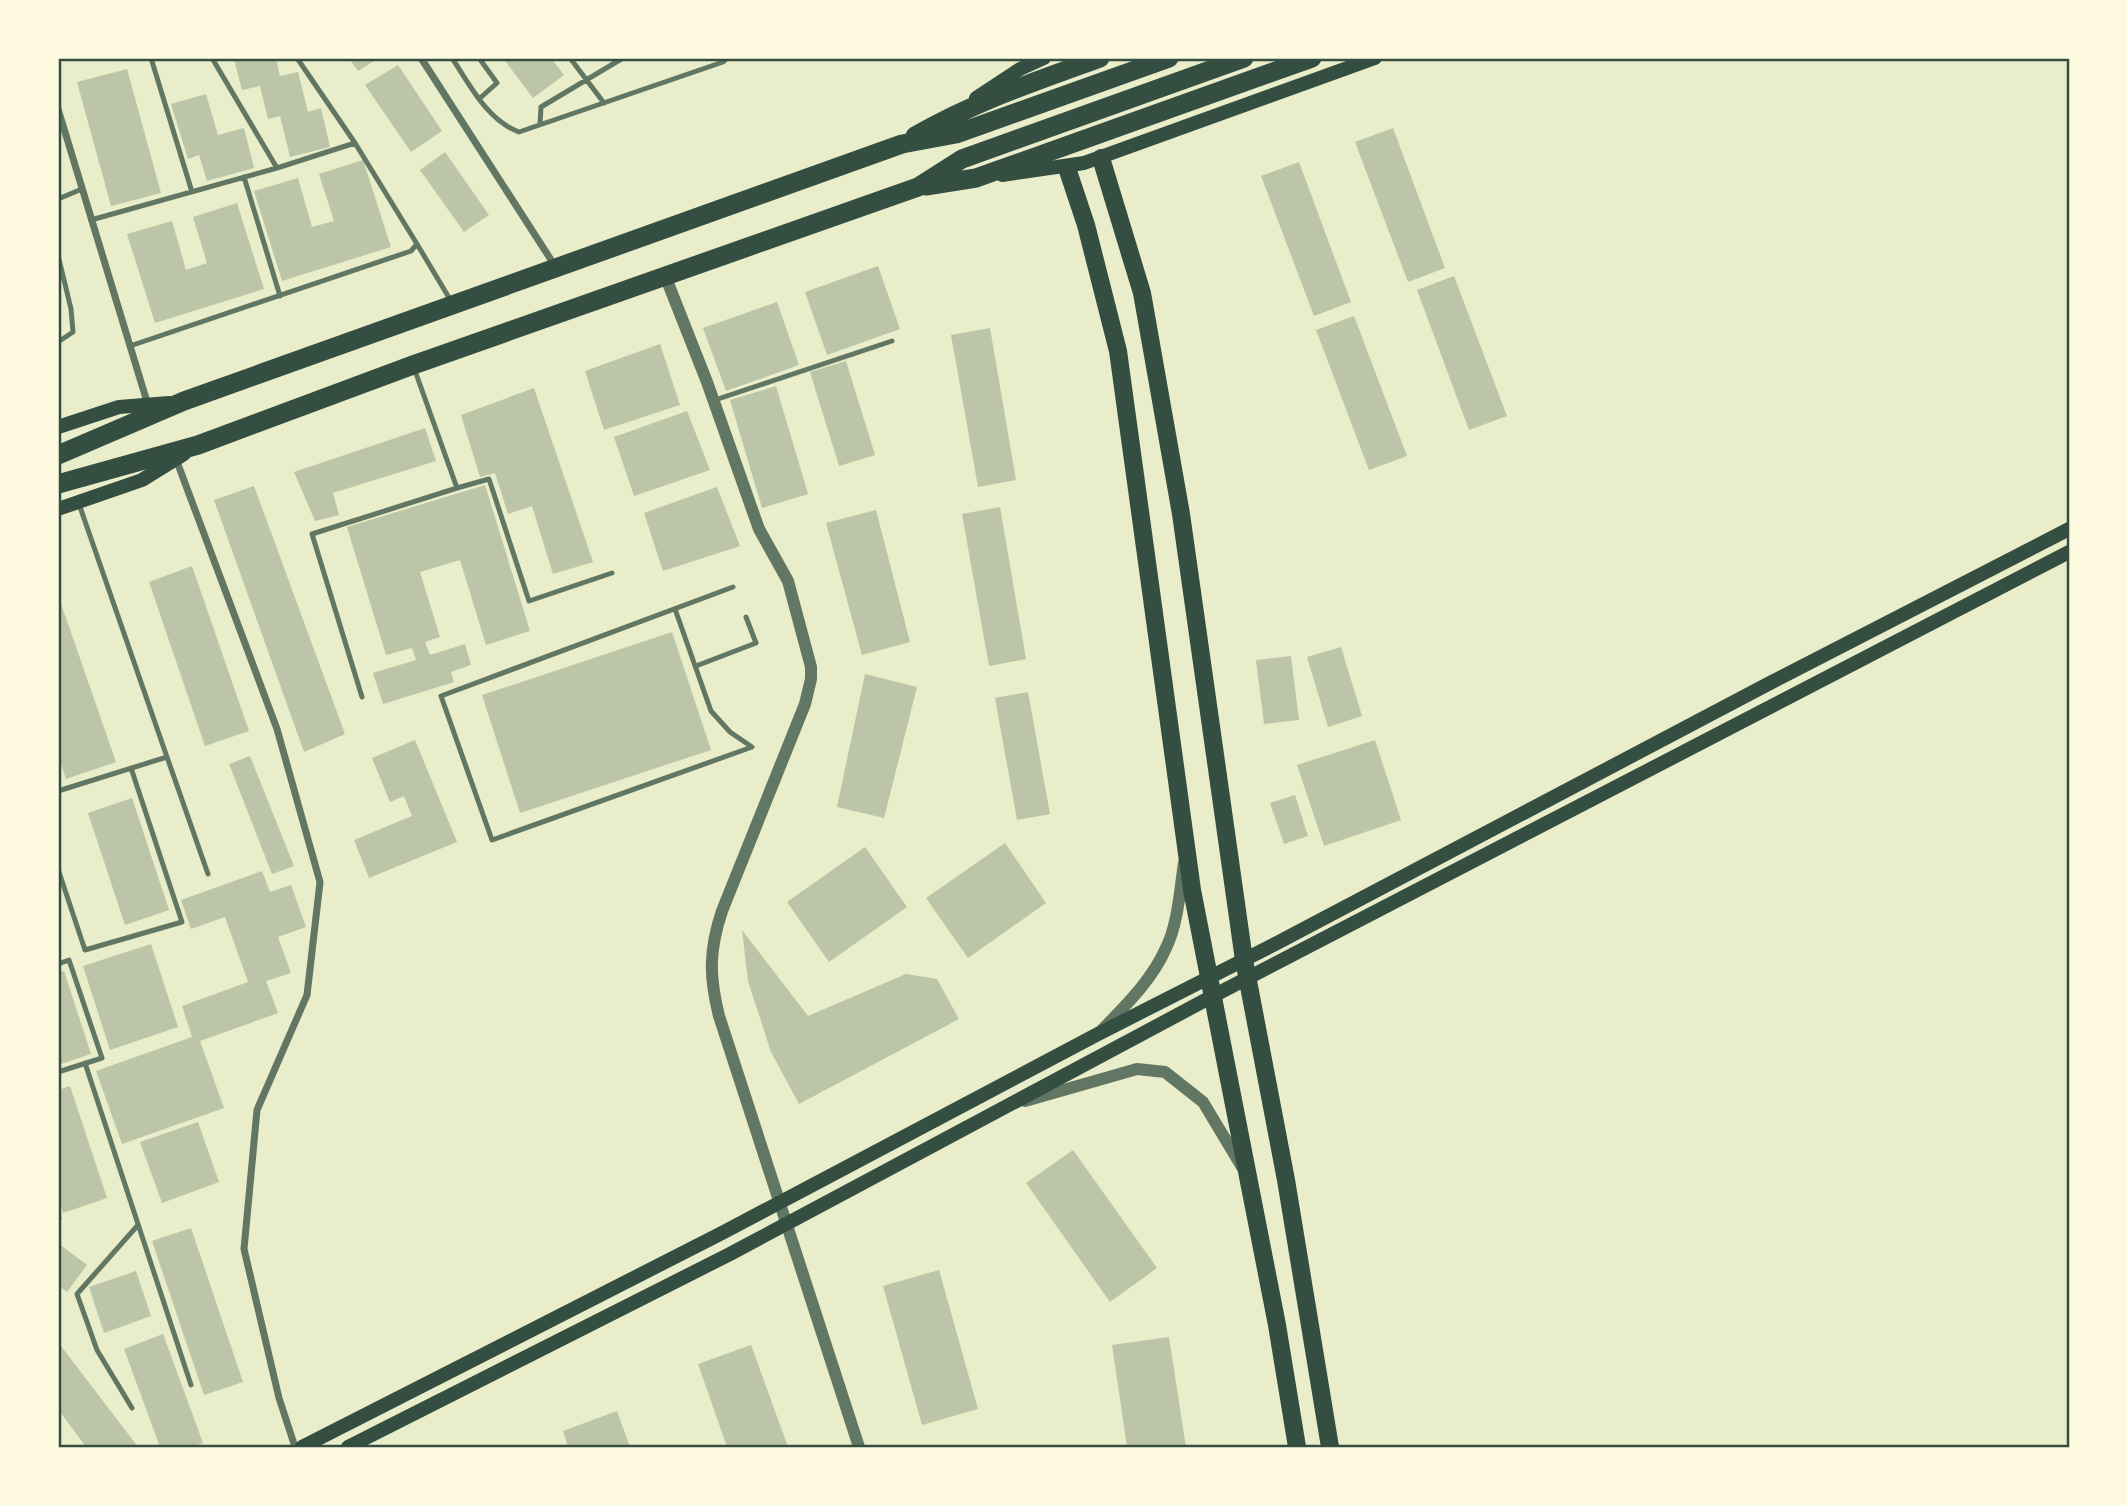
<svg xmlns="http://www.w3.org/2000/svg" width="2127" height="1505" font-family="'Times New Roman',serif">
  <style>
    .building { fill: #bcc5a7 }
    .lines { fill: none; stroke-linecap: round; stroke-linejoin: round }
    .service { stroke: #617663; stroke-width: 5 }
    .minor { stroke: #617663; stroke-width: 7 }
    .tertiary { stroke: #617663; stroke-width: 12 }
    .secondary { stroke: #344e41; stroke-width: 14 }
    .primary { stroke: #344e41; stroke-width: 18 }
    .trunk { stroke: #344e41; stroke-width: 19 }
    .neatline { fill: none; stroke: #344e41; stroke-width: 2.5 }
  </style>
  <rect width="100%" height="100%" fill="#e9edc9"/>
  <path class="building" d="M224,58h52l4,18 18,-4 10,40 13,-4 9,39 -40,10 -10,-41 -12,3 -8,-33 -18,4 -8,-31 -9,2z
    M349,58h30l-21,13z
    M503,58h48l13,17 -31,23z
    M398,65l44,66 -31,21 -46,-67z
    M127,69l34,124 -50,13 -34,-124z
    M206,94l12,41 26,-7 10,40 -47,13 -8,-26 -11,4 -17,-55z
    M1393,128l52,140 -37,14 -53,-140z
    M445,152l44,63 -25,17 -44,-62z
    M363,160l28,87 -109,34 -28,-90 44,-13 14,49 22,-6 -15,-47z
    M1299,162l52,140 -37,14 -53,-140z
    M237,203l27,86 -109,34 -28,-89 45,-13 14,49 21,-7 -14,-46z
    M878,266l22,63 -73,26 -22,-63z
    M1454,276l53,140 -38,14 -52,-140z
    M58,289l4,12 -4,8z
    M777,302l22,63 -73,26 -23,-63z
    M1354,316l53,140 -38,14 -53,-140z
    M990,328l26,152 -38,7 -27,-152z
    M660,344l20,61 -76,25 -19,-59z
    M846,361l29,94 -36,11 -29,-94z
    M776,386l32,108 -46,14 -32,-108z
    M534,388l59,174 -40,12 -21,-68 -24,8 -13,-41 -15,4 -19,-62z
    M687,411l23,59 -76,26 -20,-59z
    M425,428l11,33 -103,32 6,22 -24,6 -21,-49z
    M485,485l45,146 -44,14 -26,-85 -40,12 20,65 -15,5 5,13 35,-11 6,21 -20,7 3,10 -71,22 -10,-31 43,-13 -4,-12 -26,7 -39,-128z
    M254,486l91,248 -41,18 -90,-252z
    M717,487l23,59 -77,25 -19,-58z
    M1000,507l26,152 -37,7 -27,-152z
    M876,510l34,132 -48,13 -36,-132z
    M192,566l57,165 -44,15 -56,-164z
    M58,595l58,167 -50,17 -8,-24z
    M672,632l39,118 -191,63 -38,-118z
    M1341,647l21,69 -34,11 -21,-70z
    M1291,656l8,64 -35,4 -8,-64z
    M865,674l52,13 -33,131 -47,-11z
    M1028,692l22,122 -33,6 -22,-122z
    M415,740l42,102 -88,36 -15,-38 58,-24 -8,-20 -14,6 -18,-44z
    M1375,740l26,80 -77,26 -27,-81z
    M250,756l44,110 -22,8 -43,-110z
    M1295,795l13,41 -24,8 -14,-41z
    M132,798l37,112 -44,15 -37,-112z
    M1005,843l41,60 -78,55 -42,-60z
    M865,847l42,60 -78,55 -42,-60z
    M262,871l8,21 21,-7 15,42 -28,10 13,36 -25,8 12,32 -78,28 24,67 -102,36 -26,-73 96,-34 -10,-31 66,-24 -23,-65 -34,12 -10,-29z
    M742,930l66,86 98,-42 31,5 22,40 -160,85 -28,-52 -23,-71z
    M151,944l27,83 -68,23 -27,-84z
    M64,971l27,83 -33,11v-92z
    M70,1086l37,112 -44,15 -5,-17v-106z
    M198,1122l21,60 -57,21 -22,-61z
    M1073,1150l84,118 -47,34 -84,-119z
    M191,1228l52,154 -39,13 -52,-154z
    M58,1243l29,22 -20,27 -9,-7z
    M939,1270l39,139 -56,16 -39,-139z
    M136,1271l15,45 -47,17 -15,-46z
    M163,1334l40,109 -12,4h-31l-36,-98z
    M1169,1337l17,110h-59l-15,-102z
    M58,1342l80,105h-52l-28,-38z
    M751,1345l37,102h-61l-29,-83z
    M617,1411l13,36h-62l-5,-16z"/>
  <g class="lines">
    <path class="service" d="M151,58l41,134
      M212,58l65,110
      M297,58l58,85 62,101
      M452,58c18,27 35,62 67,74l204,-70 4,-4
      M479,58l18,25 -18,16
      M570,58l34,45
      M540,124l1,-17 82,-49
      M244,177l36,119
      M58,199l24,-10
      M91,220l186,-52 78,-25
      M58,255l13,54 2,23 -15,10
      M130,346l281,-95 6,-7 34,57
      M715,400l177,-59
      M457,488l32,-9 40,122 83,-28
      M675,609l36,102 19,21 22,15 -260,93 -51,-144 292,-109
      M696,666l60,-23 -10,-26
      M362,697l-50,-163 145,-46 -43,-120
      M167,757l41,117
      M58,791l109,-34 -88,-253
      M58,869l27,81 97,-28 -51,-154
      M58,964l11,-4 33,98 -44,14
      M85,1063l106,322
      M58,1214l1,5
      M132,1408l-35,-58 -20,-56 61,-69"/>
    <path class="minor" d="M421,58l134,208
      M58,109l90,296
      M176,459l101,270 43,153 -13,113 -50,115 -13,139 35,149 16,49"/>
    <path class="tertiary" d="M666,278l41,104 52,147 29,52 23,86v12l-6,25 -83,207c-13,39 -13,65 -3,105l140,431
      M1102,1030c24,-25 50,-50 64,-82 12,-24 14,-59 18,-85
      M1025,1101l112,-32 28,3 38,30 39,65"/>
    <path class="secondary" d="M976,98l44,-29 24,-11
      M1002,175l82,-12 291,-105
      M58,427l61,-20 50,-4
      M58,509l84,-29 42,-26
      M302,1447l420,-214 376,-199 179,-91 493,-260 299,-154
      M348,1447l382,-193 483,-258 856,-444"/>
    <path class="primary" d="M1101,158l41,135 39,221 63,446 42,220 44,267
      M1067,168l19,57 32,126 74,539 85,435 20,122"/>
    <path class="trunk" d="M915,136c59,-34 121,-55 185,-78
      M926,186l50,-8 336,-120
      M58,455l126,-54 718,-257 54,-10 213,-76
      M58,484l140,-39 215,-80 505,-178 44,-28 282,-101"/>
  </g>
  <rect width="2127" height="1505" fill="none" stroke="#fefae0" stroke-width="119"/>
  <rect x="60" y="60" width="2008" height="1386" class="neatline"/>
</svg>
